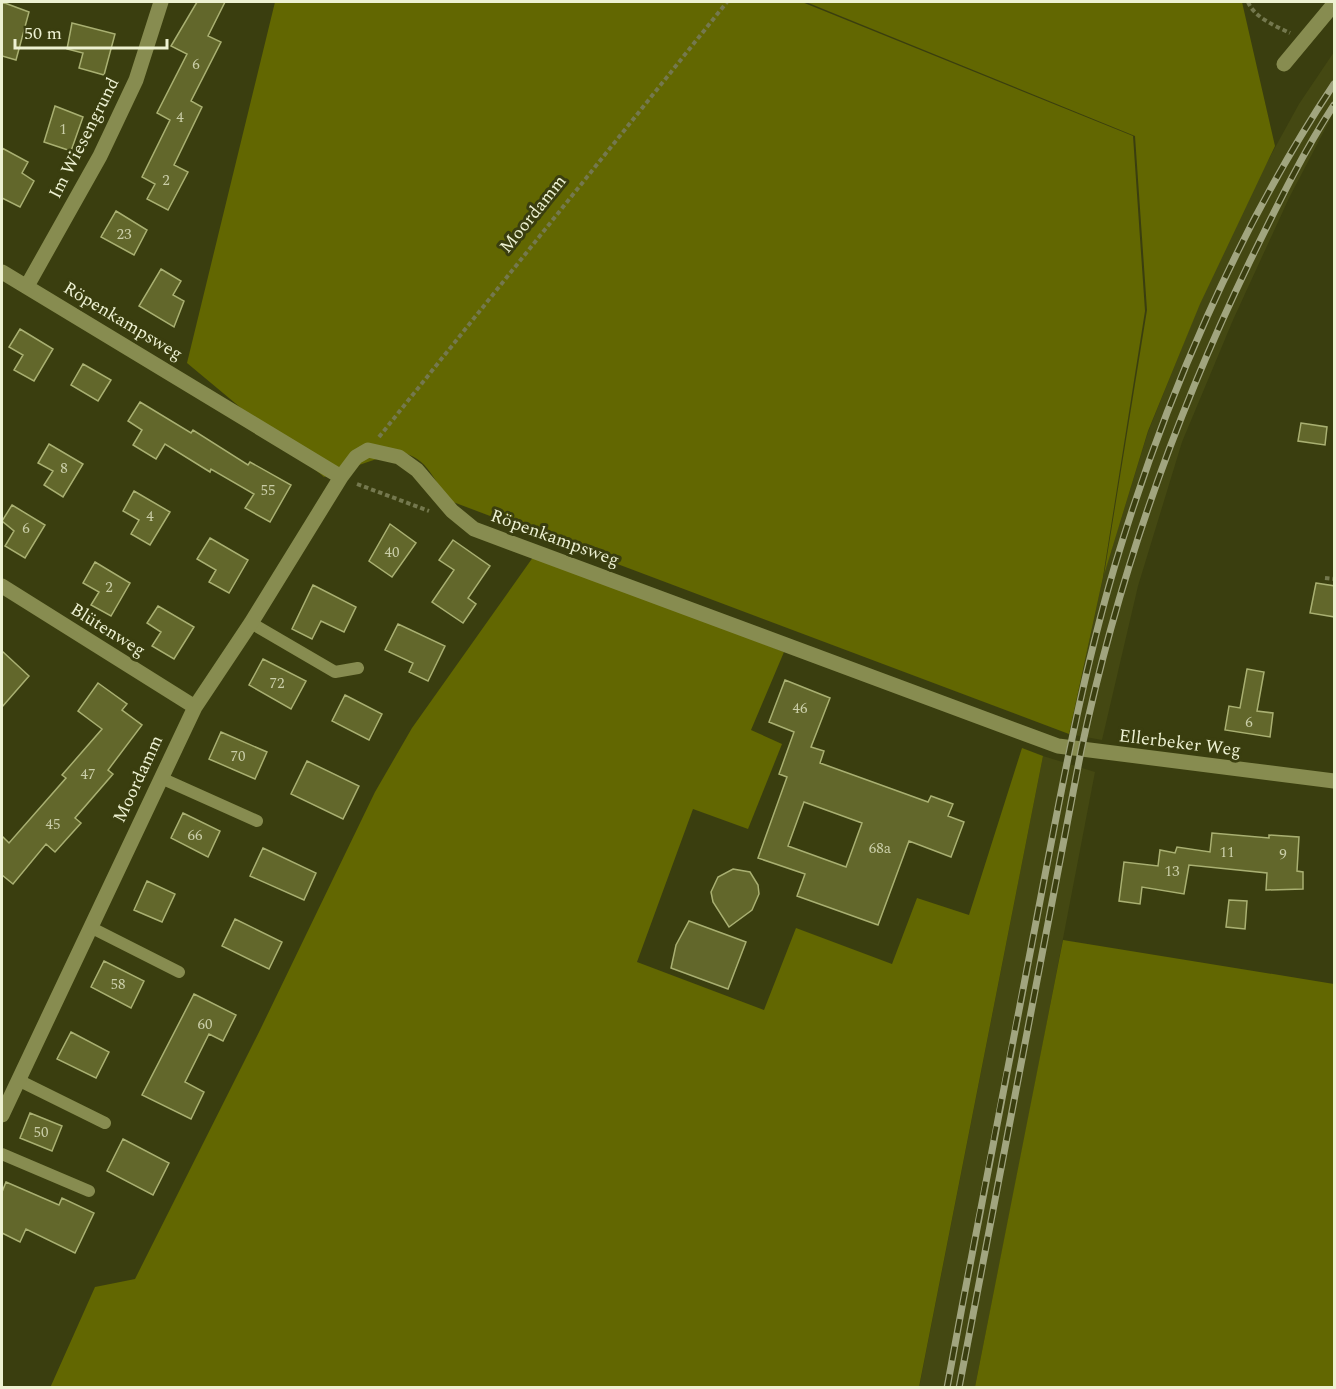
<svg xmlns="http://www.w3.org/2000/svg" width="1336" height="1389" font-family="Spectral,serif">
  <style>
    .built { fill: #444812 }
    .green { fill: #626701 }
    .building { fill: #62672b; stroke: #a9b072; stroke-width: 1.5; fill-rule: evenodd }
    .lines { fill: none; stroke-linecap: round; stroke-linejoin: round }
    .path { stroke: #74784e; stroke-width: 4; stroke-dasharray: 4.5 3; stroke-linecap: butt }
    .lane { stroke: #878c50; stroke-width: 12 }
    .street { stroke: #878c50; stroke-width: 15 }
    .rail-casing { stroke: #a1a57f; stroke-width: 7 }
    .rail { stroke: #3a3e0f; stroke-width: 4.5; stroke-dasharray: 14; stroke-linecap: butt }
    .labels { text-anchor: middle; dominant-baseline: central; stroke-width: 6; stroke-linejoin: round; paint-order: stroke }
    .number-label { font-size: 15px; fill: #cacea8 }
    .street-label { font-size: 18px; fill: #edf1d2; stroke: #3a3e0f }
  </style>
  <rect width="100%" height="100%" fill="#3a3e0f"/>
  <path class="built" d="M1334,52v60l-45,86 -56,122 -51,122 -44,144 -36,154 -33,-6 34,-157 45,-145 51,-127 55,-119 45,-82z
    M1043,756l52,16 -68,354 -52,261 -56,1z"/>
  <path class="green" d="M275,2h527l331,134 12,175 -42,266 -34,157 -616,-232c-21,-18 -22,-46 -56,-50l-73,25 -137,-114z
    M806,2h436l33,144 -75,158 -52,127 -44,144 43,-265 -12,-174z
    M536,553l248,99 -33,78 31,14 -34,85 -55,-20 -56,153 127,48 32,-82 96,36 25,-66 52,17 53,-167 21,8 -124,631 -869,1 45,-101 40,-8 125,-249 115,-238 37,-64z
    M1063,940l271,44v403h-359z"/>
  <path class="building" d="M2,2l27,10 -13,48 -14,-4z
    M197,2h28l-17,34 13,6 -30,59 11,6 -28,58 14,7 -20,38 -21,-11 8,-15 -13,-7 28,-57 -13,-7 30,-59 -16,-8z
    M72,23l43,11 -11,41 -25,-7 4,-15 -16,-4z
    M55,106l28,11 -12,34 -27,-9z
    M2,148l26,14 -6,11 12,8 -14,26 -18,-9z
    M116,211l31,19 -13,25 -33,-18z
    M161,269l20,12 -8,14 11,6 -10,26 -35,-21z
    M20,329l33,20 -19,32 -20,-11 9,-15 -14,-8z
    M83,364l28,16 -13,21 -27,-16z
    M140,402l51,31 2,-3 55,35 2,-3 41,23 -21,37 -25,-14 9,-14 -43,-25 -1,3 -45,-28 -9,15 -23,-14 9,-15 -14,-9z
    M1301,423l26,4 -2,18 -27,-4z
    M49,444l34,20 -20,33 -19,-12 9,-14 -15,-8z
    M134,491l36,21 -20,33 -19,-11 8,-14 -16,-9z
    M12,505l33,20 -20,33 -20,-12 9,-15 -12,-10z
    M390,524l26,19 -24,34 -23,-16z
    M210,538l38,22 -19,33 -20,-11 7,-12 -19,-11z
    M453,540l37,26 -22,32 8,6 -13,19 -31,-21 22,-32 -15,-10z
    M95,562l35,21 -19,33 -20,-11 8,-13 -16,-9z
    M1316,583l19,3v31l-25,-4z
    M313,585l43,22 -12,25 -23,-11 -9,18 -20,-10z
    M158,606l36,21 -20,32 -22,-13 9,-14 -14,-9z
    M398,624l47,22 -17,35 -19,-9 4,-9 -28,-13z
    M2,651l27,25 -27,31z
    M263,659l43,22 -15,28 -42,-24z
    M1247,669l17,3 -7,39 16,2 -3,24 -45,-7 4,-24 11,2z
    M785,680l45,18 -19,49 13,4 -4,12 108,39 3,-6 22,8 -5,12 16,6 -13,35 -42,-16 -31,84 -81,-29 8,-22 -47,-16 29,-81 -8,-3 15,-42 -25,-10zM804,802l58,21 -16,44 -58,-21z
    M98,683l29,21 -5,6 20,15 -34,45 5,4 -38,44 6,5 -26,29 -9,-8 -33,40 -11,-9v-39l7,7 57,-65 -4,-3 40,-46 -24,-18z
    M345,695l37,19 -13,26 -37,-19z
    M221,732l46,20 -12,27 -46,-20z
    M307,761l52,25 -16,33 -52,-25z
    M183,813l37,18 -12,26 -37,-19z
    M1212,833l57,5v-3l30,2 -2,34 6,1v17l-37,1 1,-17 -78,-8 -5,29 -42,-7 -2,17 -21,-3 5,-39 34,4 2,-16 15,3 2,-6 33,5z
    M263,848l53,25 -12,27 -54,-24z
    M733,869l17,3 8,13 1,9 -7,16 -23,17 -16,-25 -2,-10 7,-15z
    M147,881l28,13 -13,28 -28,-12z
    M1229,900l18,1 -2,28 -19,-2z
    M235,919l47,23 -13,27 -47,-23z
    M689,921l57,21 -18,47 -57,-21 5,-23z
    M104,961l40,20 -13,27 -40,-21z
    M194,994l42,21 -13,26 -14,-7 -24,48 19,10 -13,27 -49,-24z
    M71,1032l38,20 -13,26 -39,-19z
    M30,1113l32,13 -10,25 -32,-13z
    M123,1139l46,24 -16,32 -46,-24z
    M6,1182l53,23 3,-7 32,15 -19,40 -49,-24 -6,13 -18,-9v-41z"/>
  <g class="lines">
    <path class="path" d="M1248,2c6,15 27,24 42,31
      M379,437l348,-435
      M357,484l72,27
      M1325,578l9,1"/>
    <path class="lane" d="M251,623l84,49 23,-4
      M161,778l96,43
      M90,927l89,45
      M18,1080l87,43
      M2,1154l87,37"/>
    <path class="street" d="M1284,64l50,-60
      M2,272l339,205
      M27,286l73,-130 36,-76 25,-78
      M2,586l193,121
      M2,1115l193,-408 56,-84 90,-146 15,-20 12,-7 31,7 18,13 35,41 22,18 584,217 276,35"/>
    <g class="rail-casing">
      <path id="rail" d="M947,1388c27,-147 55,-294 84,-440 25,-128 47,-258 84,-383 49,-164 124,-339 219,-481
        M959,1388l122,-637c36,-170 93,-333 169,-490 26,-53 52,-107 84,-156"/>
    </g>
    <use href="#rail" class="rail"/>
  </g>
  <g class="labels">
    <g class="number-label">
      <text x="196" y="64">6</text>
      <text x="180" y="117">4</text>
      <text x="63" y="129">1</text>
      <text x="166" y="180">2</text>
      <text x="124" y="234">23</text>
      <text x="64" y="468">8</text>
      <text x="268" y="490">55</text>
      <text x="150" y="516">4</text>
      <text x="26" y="528">6</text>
      <text x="392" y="552">40</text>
      <text x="109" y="587">2</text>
      <text x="277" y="683">72</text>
      <text x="800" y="708">46</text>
      <text x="1249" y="722">6</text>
      <text x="238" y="756">70</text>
      <text x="88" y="774">47</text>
      <text x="53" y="824">45</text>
      <text x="195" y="835">66</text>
      <text x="880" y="848">68a</text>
      <text x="1227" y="852">11</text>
      <text x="1283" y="854">9</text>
      <text x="1172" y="871">13</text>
      <text x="118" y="984">58</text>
      <text x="205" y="1024">60</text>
      <text x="41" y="1132">50</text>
    </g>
    <g class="street-label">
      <text transform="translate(84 138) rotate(-63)">Im Wiesengrund</text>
      <text transform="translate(533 214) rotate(-51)">Moordamm</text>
      <text transform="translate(123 321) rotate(31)">Röpenkampsweg</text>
      <text transform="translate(555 538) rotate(20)">Röpenkampsweg</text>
      <text transform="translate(108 630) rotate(32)">Blütenweg</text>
      <text transform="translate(1180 743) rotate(7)">Ellerbeker Weg</text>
      <text transform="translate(138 779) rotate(-65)">Moordamm</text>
    </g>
  </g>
  <rect width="1336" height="1389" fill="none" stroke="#edf1d2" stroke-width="6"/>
  <path d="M15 39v9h152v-9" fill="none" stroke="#edf1d2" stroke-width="3"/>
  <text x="24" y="39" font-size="18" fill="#edf1d2" stroke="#3a3e0f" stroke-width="4.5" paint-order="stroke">50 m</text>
</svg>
